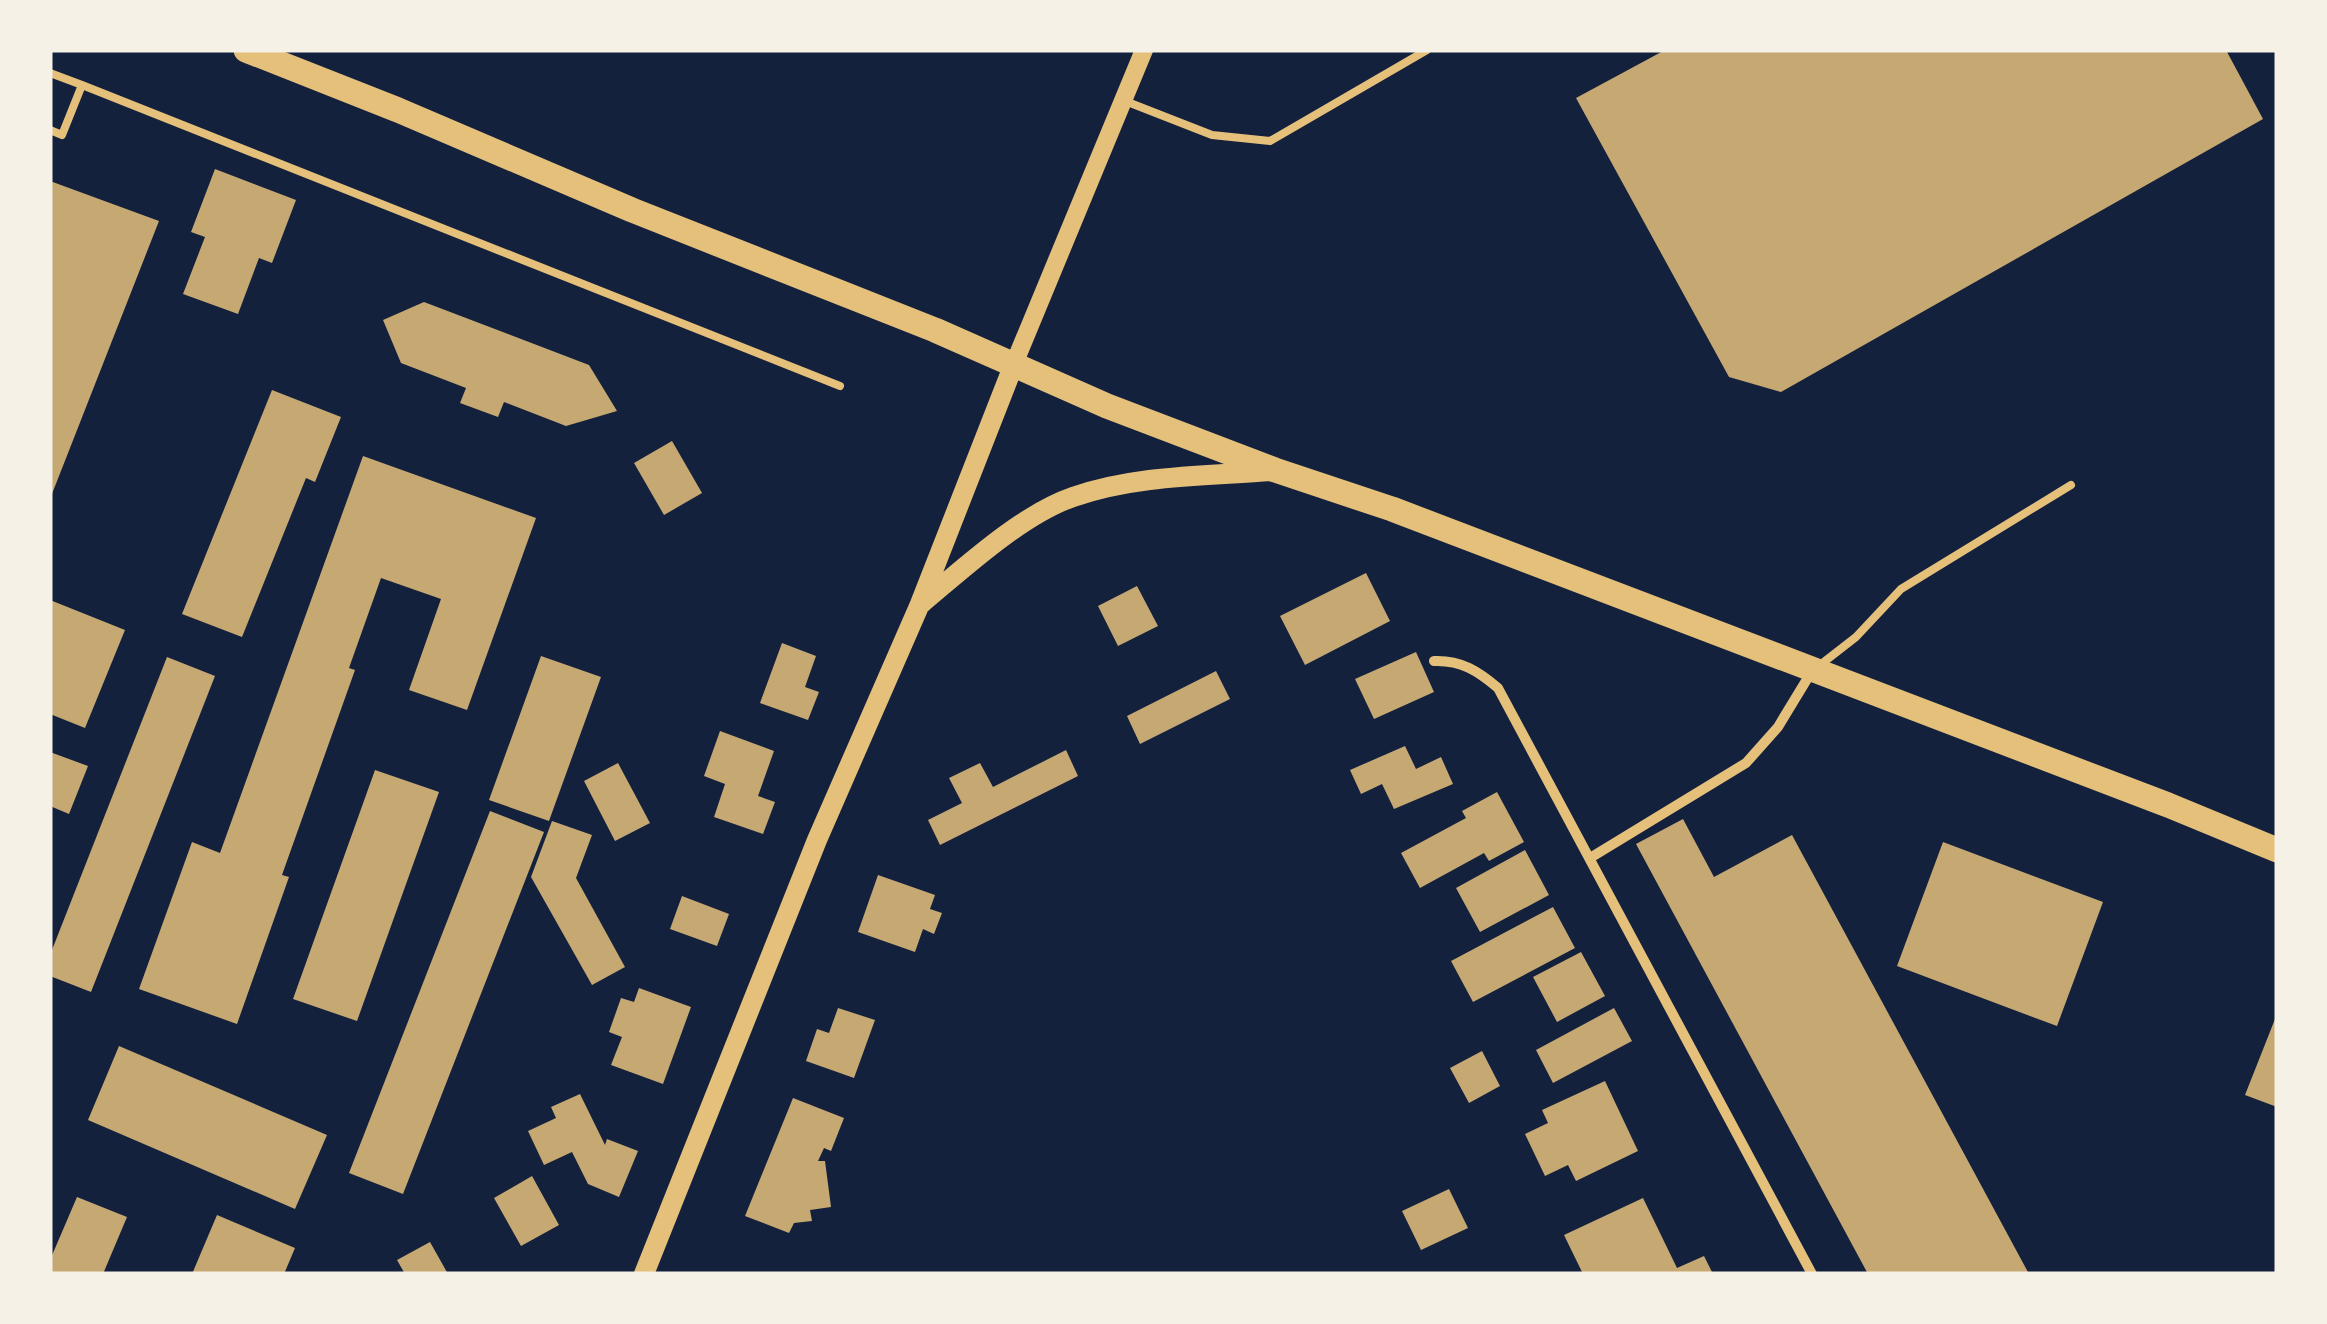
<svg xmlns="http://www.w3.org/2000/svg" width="2327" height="1324" font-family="'Public Sans',sans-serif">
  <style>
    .building { fill: #c6a872 }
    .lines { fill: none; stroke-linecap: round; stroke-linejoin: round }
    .service { stroke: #e5c07b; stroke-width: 8 }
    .minor { stroke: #e5c07b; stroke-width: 10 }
    .tertiary { stroke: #e5c07b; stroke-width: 18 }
    .secondary { stroke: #e5c07b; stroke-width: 20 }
    .primary { stroke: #e5c07b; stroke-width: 25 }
  </style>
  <rect width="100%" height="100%" fill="#14213d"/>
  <path class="building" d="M1665,50h561l37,69 -482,273 -52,-15 -153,-279z
    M215,169l81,31 -24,63 -13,-5 -21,56 -55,-20 22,-57 -14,-5z
    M50,181l109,40 -109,278z
    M424,302l165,63 28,46 -51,15 -62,-24 -6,15 -38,-14 6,-15 -65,-25 -18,-43z
    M272,390l69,27 -26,65 -9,-4 -64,159 -60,-23z
    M672,441l30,52 -38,22 -30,-52z
    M363,456l173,62 -69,192 -58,-20 32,-91 -60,-21 -32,90 6,2 -73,205 7,2 -52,147 -98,-35 53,-147 28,11z
    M1366,573l24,48 -85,44 -25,-49z
    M1137,586l21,40 -40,20 -20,-40z
    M50,600l75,30 -40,98 -35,-14z
    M782,643l34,13 -11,31 14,5 -11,28 -48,-17z
    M1416,652l18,40 -60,27 -19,-40z
    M541,656l60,21 -52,144 -60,-21z
    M167,657l48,19 -124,316 -41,-16v-21z
    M1216,671l14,28 -90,45 -13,-28z
    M720,731l54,20 -16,45 17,6 -12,32 -49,-17 11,-33 -21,-8z
    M1405,746l11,23 25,-12 12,27 -59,25 -12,-25 -21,10 -11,-24z
    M1066,750l12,26 -138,69 -12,-25 34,-17 -13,-25 31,-15 13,24z
    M50,752l38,14 -19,48 -19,-8z
    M618,763l32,60 -35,18 -31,-60z
    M375,770l64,22 -82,229 -64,-22z
    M1497,792l27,50 -35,19 -5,-8 -64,35 -19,-35 65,-35 -4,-7z
    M490,811l54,21 -141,362 -54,-21z
    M1683,819l31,58 78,-42 237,439h-161l-232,-430z
    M552,821l40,14 -16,43 49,89 -33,18 -61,-108z
    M1943,842l160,60 -46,124 -160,-60z
    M1525,850l24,45 -69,37 -24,-44z
    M878,875l57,20 -5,14 12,4 -8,21 -11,-5 -8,23 -57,-20z
    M682,896l47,18 -12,32 -47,-17z
    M1553,907l22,41 -102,54 -22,-41z
    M1581,952l24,44 -48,26 -24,-45z
    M639,988l52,19 -28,77 -52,-19 11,-28 -13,-5 12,-34 13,4z
    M838,1008l37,12 -21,58 -48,-17 11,-32 12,4z
    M1614,1008l18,33 -79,42 -17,-33z
    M2277,1014v93l-32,-12z
    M119,1046l208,89 -32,74 -207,-89z
    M1482,1051l18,35 -31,17 -19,-35z
    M1605,1081l33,70 -62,30 -8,-16 -23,11 -20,-42 23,-11 -6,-13z
    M580,1094l25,51 2,-6 31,12 -19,46 -31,-13 -16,-32 -28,13 -16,-34 28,-13 -5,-11z
    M793,1098l51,20 -13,33 -7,-3 -6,13h7l6,46 -21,3 2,11 -18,2 -5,10 -44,-17z
    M532,1176l27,49 -38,21 -27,-48z
    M1449,1189l19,39 -47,22 -19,-39z
    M77,1197l50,20 -24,57h-53v-14z
    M1643,1198l34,70 27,-12 9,18h-130l-19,-39z
    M217,1215l78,33 -11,26h-92z
    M430,1242l18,32h-43l-8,-14z"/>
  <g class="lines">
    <path class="service" d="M50,73l32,12
      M1125,101l87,34 58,6 157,-91
      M50,130l12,5 20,-50 758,301
      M1820,665l36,-28 45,-48 170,-104"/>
    <path class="minor" d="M1434,661c27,-1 44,10 64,27l314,586
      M1590,858l156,-95 32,-36 34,-56"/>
    <path class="tertiary" d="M1014,364l130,-314"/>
    <path class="secondary" d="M922,603c42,-35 99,-88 151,-106 62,-22 134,-21 198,-26
      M644,1274l173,-434 103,-236 94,-240"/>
    <path class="primary" d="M246,50l152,60 234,100 303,120 172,76 168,64 117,39 776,296 109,45"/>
  </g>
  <rect width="2327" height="1324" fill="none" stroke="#f6f1e7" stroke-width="105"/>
</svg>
